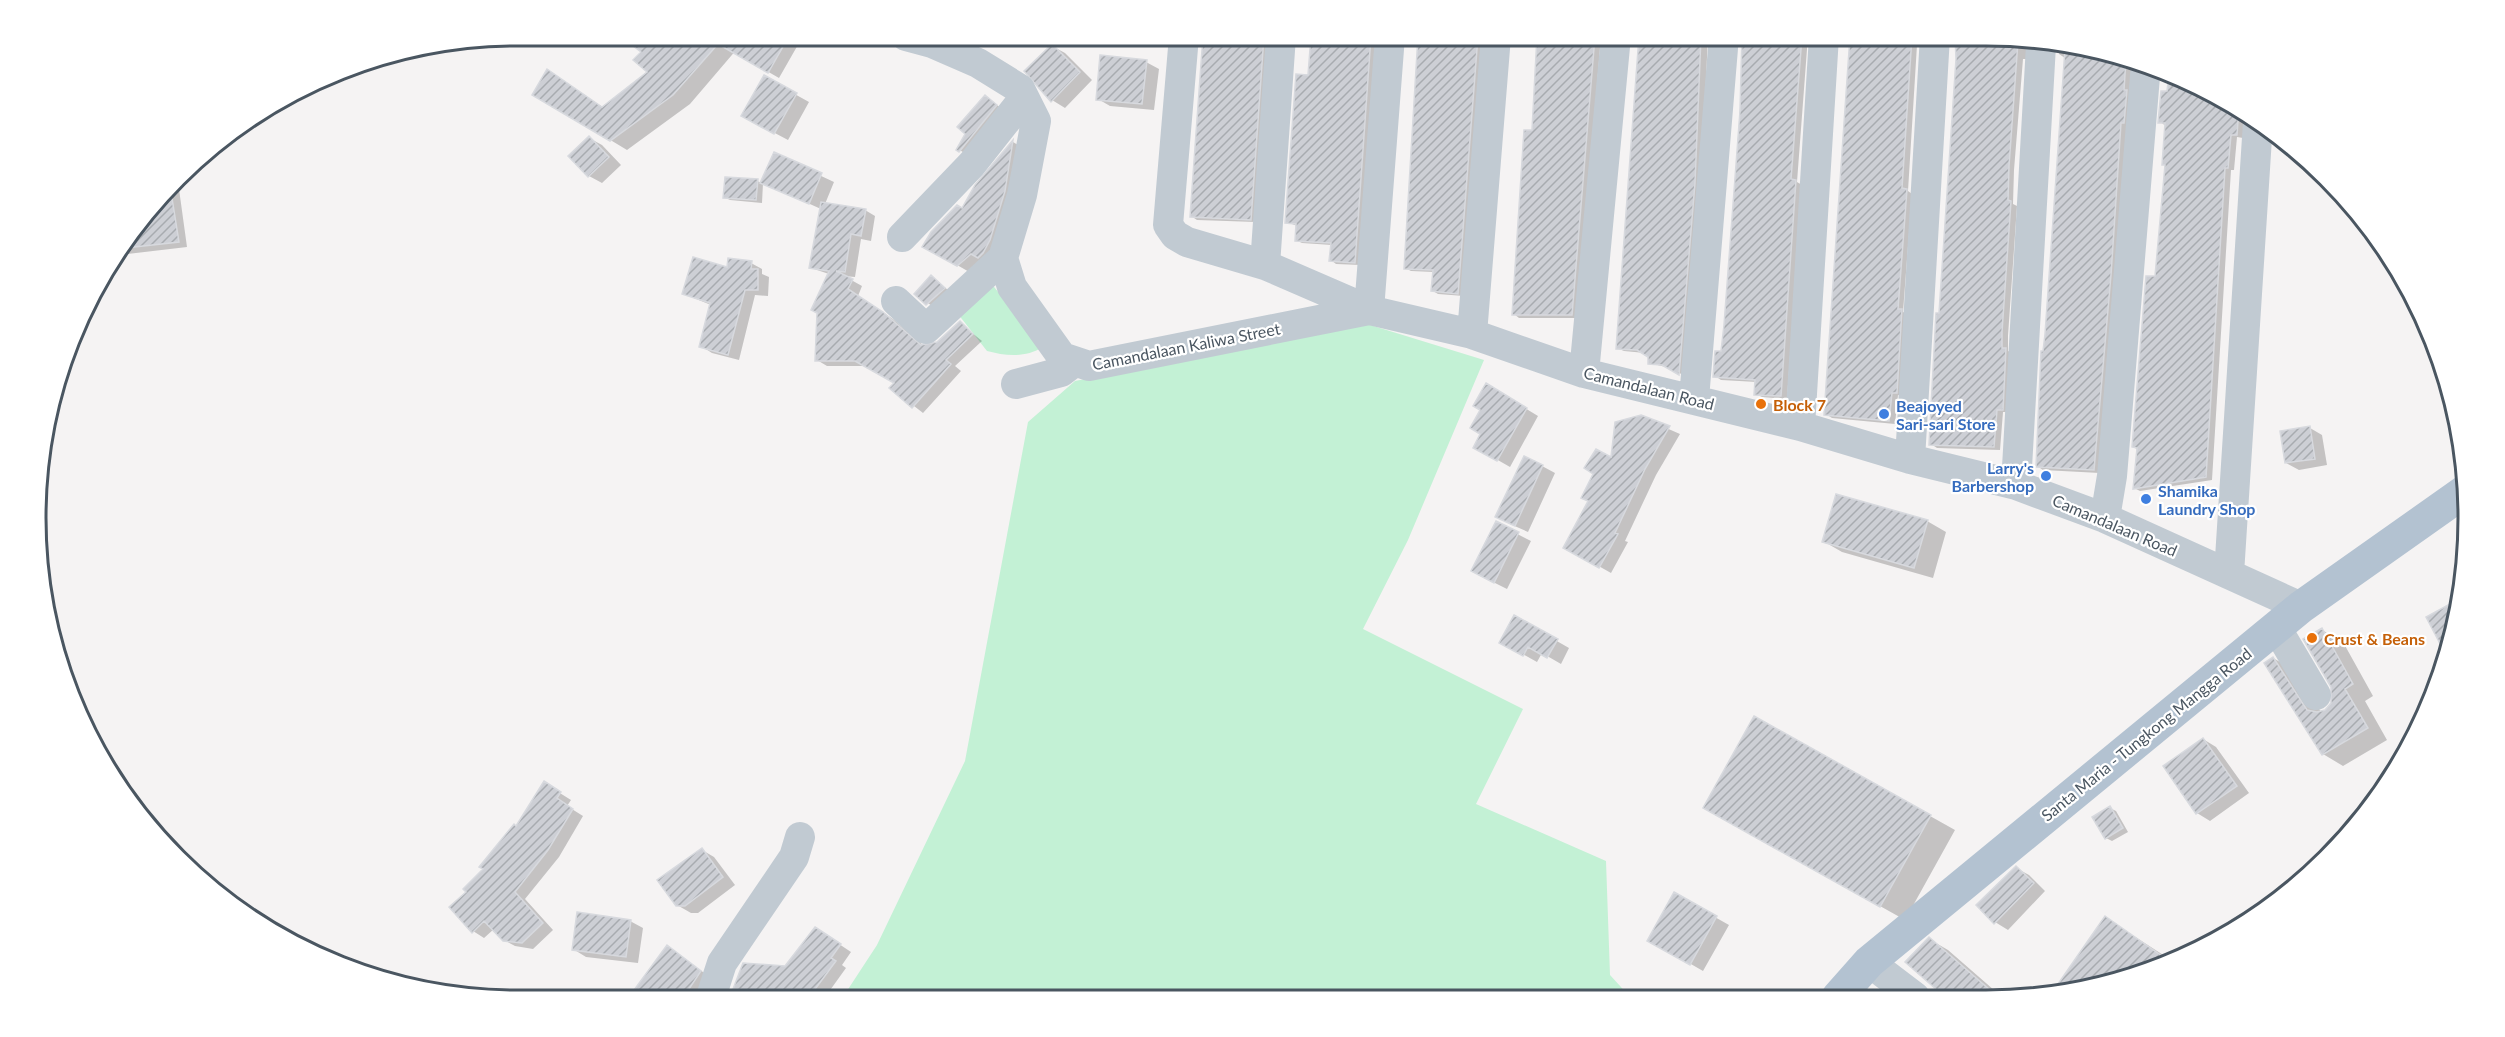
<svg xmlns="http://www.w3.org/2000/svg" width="2505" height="1037" font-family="Lato,sans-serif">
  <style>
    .green { fill: #c3f1d5 }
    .shadow { fill: #0003 }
    .building { fill: url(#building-hatch); stroke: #d7d9de; stroke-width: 1.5 }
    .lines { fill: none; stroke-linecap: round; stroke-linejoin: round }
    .minor { stroke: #c1cad2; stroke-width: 30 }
    .major { stroke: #b3c2d1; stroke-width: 33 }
    .food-dot { fill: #e8710a; stroke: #fff; stroke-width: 2 }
    .shop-dot { fill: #3f7fe0; stroke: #fff; stroke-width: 2 }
    .labels { text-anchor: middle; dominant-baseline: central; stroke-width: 4.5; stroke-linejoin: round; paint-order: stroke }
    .street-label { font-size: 16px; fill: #4a5661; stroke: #fff }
    .food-label { font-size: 16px; font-weight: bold; fill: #c56008; stroke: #fff; text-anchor: start }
    .shop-label { font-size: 16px; font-weight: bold; fill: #366cbe; stroke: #fff; text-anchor: start }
    .rim { fill: none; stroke: #4a5661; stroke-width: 3 }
  </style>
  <defs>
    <pattern id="building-hatch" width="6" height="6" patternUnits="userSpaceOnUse" patternTransform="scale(1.5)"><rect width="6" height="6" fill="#cdcfd5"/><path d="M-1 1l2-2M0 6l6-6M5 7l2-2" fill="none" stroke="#a8abb0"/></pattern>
  </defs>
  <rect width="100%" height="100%" fill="#f5f3f3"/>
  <path class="green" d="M1083,36h66l-1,10 -65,-5z
    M990,282l53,65c-18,11 -37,9 -56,4l-29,-37z
    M1367,324l117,36 -76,180 -45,89 160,80 -47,95 130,57 4,114 21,23 -790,2 36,-55 88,-184 63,-339 47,-41z"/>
  <path class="shadow" d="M656,36h80l7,6 -53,62 -63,46 -93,-56 13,-23 57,37 46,-36z
    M756,36h47l-24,42 -33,-19z
    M964,36h19l-5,8z
    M1204,36h67l-15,186 -59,-2 -6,-4z
    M1312,36h64l-15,229 -25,-1 -5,-4 1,-15 -30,-2 -6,-3 1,-14 -10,-4 22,-146z
    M1419,36h63l-18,260 -26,-2 -5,-3 1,-19 -23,-1 -6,-3z
    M1539,36h62l-23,282h-59l-5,-4 19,-182z
    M1641,36h67l-7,151 -16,189 -15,-8 -21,-5 1,-7 -5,-3 -21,-2 -7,-3z
    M1745,36h63l-11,146 5,3 -15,214 -25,-2 -6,-3 1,-12 -36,-2 -6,-4 8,-23z
    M1852,36h73l-2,10 -6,-1 -9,146 4,3 -9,118 4,2 -5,82 -4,-1 -3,29 -63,-6 -6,-4z
    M1953,36h33l46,7 -3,16h-6l-9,111 -1,34 4,2 -9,130v15l4,2 -3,59h-6l-3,38 -63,-2 -6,-4 27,-385z
    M1052,46l13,7 27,27 -27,28 -13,-8z
    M2059,48l73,12 -32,413 -57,-3 -6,-4 28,-408 -6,-4z
    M1146,62l13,7 -5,41 -44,-4 -12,-7z
    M2170,75l57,25 18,13 -2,25 -6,-1 -3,33h-3l-19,310 -72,11 -6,-3 5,-38 -6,-3 23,-169 10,-112 -2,-2 2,-38 -6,-4 9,-30z
    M764,77l45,25 -21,38 -45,-24z
    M985,97l22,15 -36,45 -13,-8z
    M589,138l13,7 19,20 -19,18 -13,-7 -19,-20z
    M1013,142l12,7 -22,98 -32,26 -47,-27 39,-36 14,-24z
    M774,154l60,28 -9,22 40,6 10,6 -4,25 -10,-2 -6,38 -11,-1 18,10 -4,10 35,23 31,27 14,-3 22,-20 22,18 -27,25 6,5 -38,42 -32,-25 5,-5 -29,-17h-40l-10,-6 12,-86 -18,-6 10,-59 -58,-26 -1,20 -32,-3 -6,-3 33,-16 5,2z
    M175,187l4,2 8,58 -68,8z
    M751,263l11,6v5l7,3 -1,19 -13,-1 -16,65 -27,-7 -11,-7 10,-41 -27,-11 44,-25z
    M931,277l25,19 -16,16 -24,-18z
    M1487,385l51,31 -28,51 -35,-20 7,-14z
    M1641,417l39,17 -24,41 -31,66 3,1 -17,31 -46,-26 47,-87z
    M2310,428l12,7 5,30 -28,5 -13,-7z
    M1542,466l13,7 -27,59 -18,-8z
    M1927,521l19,11 -13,46 -91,-26 -19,-11z
    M1496,523l35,18 -24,48 -22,-11z
    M1515,617l54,31 -8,16 -19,-11 -5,9 -36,-20z
    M2322,630l21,12 30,54 -8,5 22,39 -44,26 -20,-12 -50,-96 21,12 27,42 5,-1 7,-7v-18z
    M1755,718l200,112 -50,90 -175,-98z
    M2203,739l13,8 33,46 -39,28 -13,-8 -32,-46z
    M555,790l16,10 -4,6 16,10 -24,41 -34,42 28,31 -20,19 -18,-3 -11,-6 -10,-11 -10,9 -11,-7 -5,-39 49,-64z
    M2110,808l6,3 12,21 -16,9 -6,-3z
    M702,850l12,7 21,28 -37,28h-7l-14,-8z
    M2016,868l13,7 16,16 -37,39 -13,-8z
    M1674,894l55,31 -26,46 -54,-31z
    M2106,918l65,42 -119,36z
    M630,921l13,7 -5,35 -52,-6 -13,-8z
    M827,936l24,16 -9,13 4,3 -23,32h-78l-4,-8 -6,-4 51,-20z
    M1929,939l19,11 54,47h-55l-40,-35z
    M667,947l46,32 -15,22h-70z"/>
  <path class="building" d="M620,36h169l-21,37 -50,-29 -45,51 -63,46 -78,-46 15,-26 55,38 45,-35 -14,-12 8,-8z
    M1203,36h61l-13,184 -61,-3z
    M1311,36h60l-16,227 -26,-2 2,-18 -36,-2 1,-17 -11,-1 11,-149 12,1z
    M1418,36h60l-20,258 -27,-3 2,-21 -29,-1z
    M1537,36h58l-23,279h-60l12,-185h8z
    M1639,36h62l-6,147 -16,192 -17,-10 -14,-1v-7l-11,-7 -21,-1z
    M1742,36h60l-11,143 5,1 -15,216 -27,-1 1,-15 -42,-3 2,-26h6l3,-26 16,-214z
    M1850,36h62l-10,152 5,1 -9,120h4l-5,84h-5l-3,28 -65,-6z
    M1955,36h31l32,5 -9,125 -1,34 3,1 -9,131v16h4l-3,62h-6l-3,37 -65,-2 7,-132h3l17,-254z
    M1052,44l28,28 -29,30 -27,-31z
    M2065,49l61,10 -2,31h3l-3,33h-3l-10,152 -17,195 -58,-3 5,-116h2l2,-17z
    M1100,55l47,5 -5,44 -46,-4z
    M2169,74l59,27 11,7 -2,27h-6l-3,33h-3l-19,309 -73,12 4,-41 -5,-1 14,-171h9l10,-111h-3l3,-42h-7l3,-32h6z
    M764,75l33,18 -23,41 -33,-18z
    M985,95l12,10 -38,47 -3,-2 9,-16 -8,-7z
    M589,136l20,21 -21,20 -20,-21z
    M1013,140l-8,51 -15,49 -7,13 -5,5 -7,-4 -14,12 -35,-19 9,-15 26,-27 5,3 13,-23z
    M774,152l48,21 -13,31 -49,-21z
    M725,177l33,2 -2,21 -33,-2z
    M171,192l8,50 -54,6 17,-22z
    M821,202l45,7 -5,27 -10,-2 -6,38 -9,-1 17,8 -5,10 35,23 38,33 16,-3 23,-21 13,13 -27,26 5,4 -39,44 -23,-20 5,-5 -39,-22h-40l2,-48 -6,-3 18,-39 -20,-3z
    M693,257l34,10 1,-9 24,3 -1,8h7v21h-13l-17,65 -29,-8 11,-44 -28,-9z
    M931,275l14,13 -19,17 -12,-11z
    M1486,383l41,25 -30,53 -24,-13 7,-14 -10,-6 10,-18 -7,-4z
    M1641,415l29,11 -25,43 -30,64 3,1 -19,34 -36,-20 25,-47 -7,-3 12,-24 -9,-6 12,-19 15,8 4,-35z
    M2310,426l5,33 -30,4 -5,-32z
    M1524,456l19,9 -28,61 -20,-9z
    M1836,494l92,26 -14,48 -92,-26z
    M1496,521l23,11 -25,51 -23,-12z
    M2461,598l-6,26 -8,33 -21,-40z
    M1514,615l44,24 -11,19 -19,-11 -5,9 -24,-13z
    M2322,628l31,56 -8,5 23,39 -46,27 -58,-92 9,-6 34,53 10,2 8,-2 6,-7v-16l-28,-48z
    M1754,716l177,99 -51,92 -177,-99z
    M2203,738l34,48 -41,28 -33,-48z
    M544,781l17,11 -4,6 16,11 -25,41 -33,42 28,31 -21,20 -19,-2 -19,-20 -12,12 -23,-26 17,-15 -3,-3 20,-20 -4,-2 35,-43 2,2z
    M2110,806l13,22 -18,11 -13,-22z
    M702,848l21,29 -38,29h-9l-19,-26z
    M2016,866l18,17 -40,41 -18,-19z
    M1674,892l43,24 -27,49 -43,-24z
    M577,912l54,8 -5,37 -54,-7z
    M2105,916l64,45 -120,36z
    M815,927l26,17 -10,14 5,3 -29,39 -12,-6 -62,-5 10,-26 42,3z
    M1929,937l69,60h-53l-40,-35z
    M667,945l34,26 -20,30h-55z"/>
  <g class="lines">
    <path class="minor" d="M906,36l26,7 46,20 42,26 16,32 -14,74 -19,63 9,29 50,70 27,9 280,-56
      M1184,36l-16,189 7,10 12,7 78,23 104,45 103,24 112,39 216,53 110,33 106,26 89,33 196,89
      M902,237l70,-73 52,-66
      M1265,265l16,-229
      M896,301l30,28 77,-71
      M1369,310l21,-274
      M1472,334l24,-298
      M1584,373l32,-337
      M1016,384l45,-12 13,-10
      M1694,399l30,-363
      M1800,426l24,-390
      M1910,459l25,-423
      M2016,485l25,-440
      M2105,518l7,-42 34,-412
      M2229,574l29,-452
      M2276,627l40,68
      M1869,962l46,35
      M710,1000l12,-37 72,-106 6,-20"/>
    <path class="major" d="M1838,997l31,-35 432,-355 167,-118"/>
  </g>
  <g class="food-dot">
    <circle cx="1761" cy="404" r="6"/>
    <circle cx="2312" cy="638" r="6"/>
  </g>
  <g class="shop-dot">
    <circle cx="1884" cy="414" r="6"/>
    <circle cx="2046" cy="476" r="6"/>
    <circle cx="2146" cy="499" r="6"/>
  </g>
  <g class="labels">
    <g class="street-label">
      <text transform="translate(1186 346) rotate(-11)">Camandalaan Kaliwa Street</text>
      <text transform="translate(1649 388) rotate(14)">Camandalaan Road</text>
      <text transform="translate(2115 525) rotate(23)">Camandalaan Road</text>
      <text transform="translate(2146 734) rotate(-39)">Santa Maria - Tungkong Mangga Road</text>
    </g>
    <g class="food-label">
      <text x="1773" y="404">Block 7</text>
      <text x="2324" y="638">Crust &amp; Beans</text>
    </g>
    <g class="shop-label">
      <text x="1896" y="405">Beajoyed<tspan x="1896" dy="18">Sari-sari Store</tspan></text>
      <text x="2034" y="467" text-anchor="end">Larry's<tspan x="2034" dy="18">Barbershop</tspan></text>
      <text x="2158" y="490">Shamika<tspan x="2158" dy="18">Laundry Shop</tspan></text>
    </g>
  </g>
  <path d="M0 0H2505V1037H0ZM518 46H1986A472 472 0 0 1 2458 518V518A472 472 0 0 1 1986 990H518A472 472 0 0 1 46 518V518A472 472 0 0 1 518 46Z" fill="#fff" fill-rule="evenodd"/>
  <path class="rim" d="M518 46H1986A472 472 0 0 1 2458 518V518A472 472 0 0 1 1986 990H518A472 472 0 0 1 46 518V518A472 472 0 0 1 518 46Z"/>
</svg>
